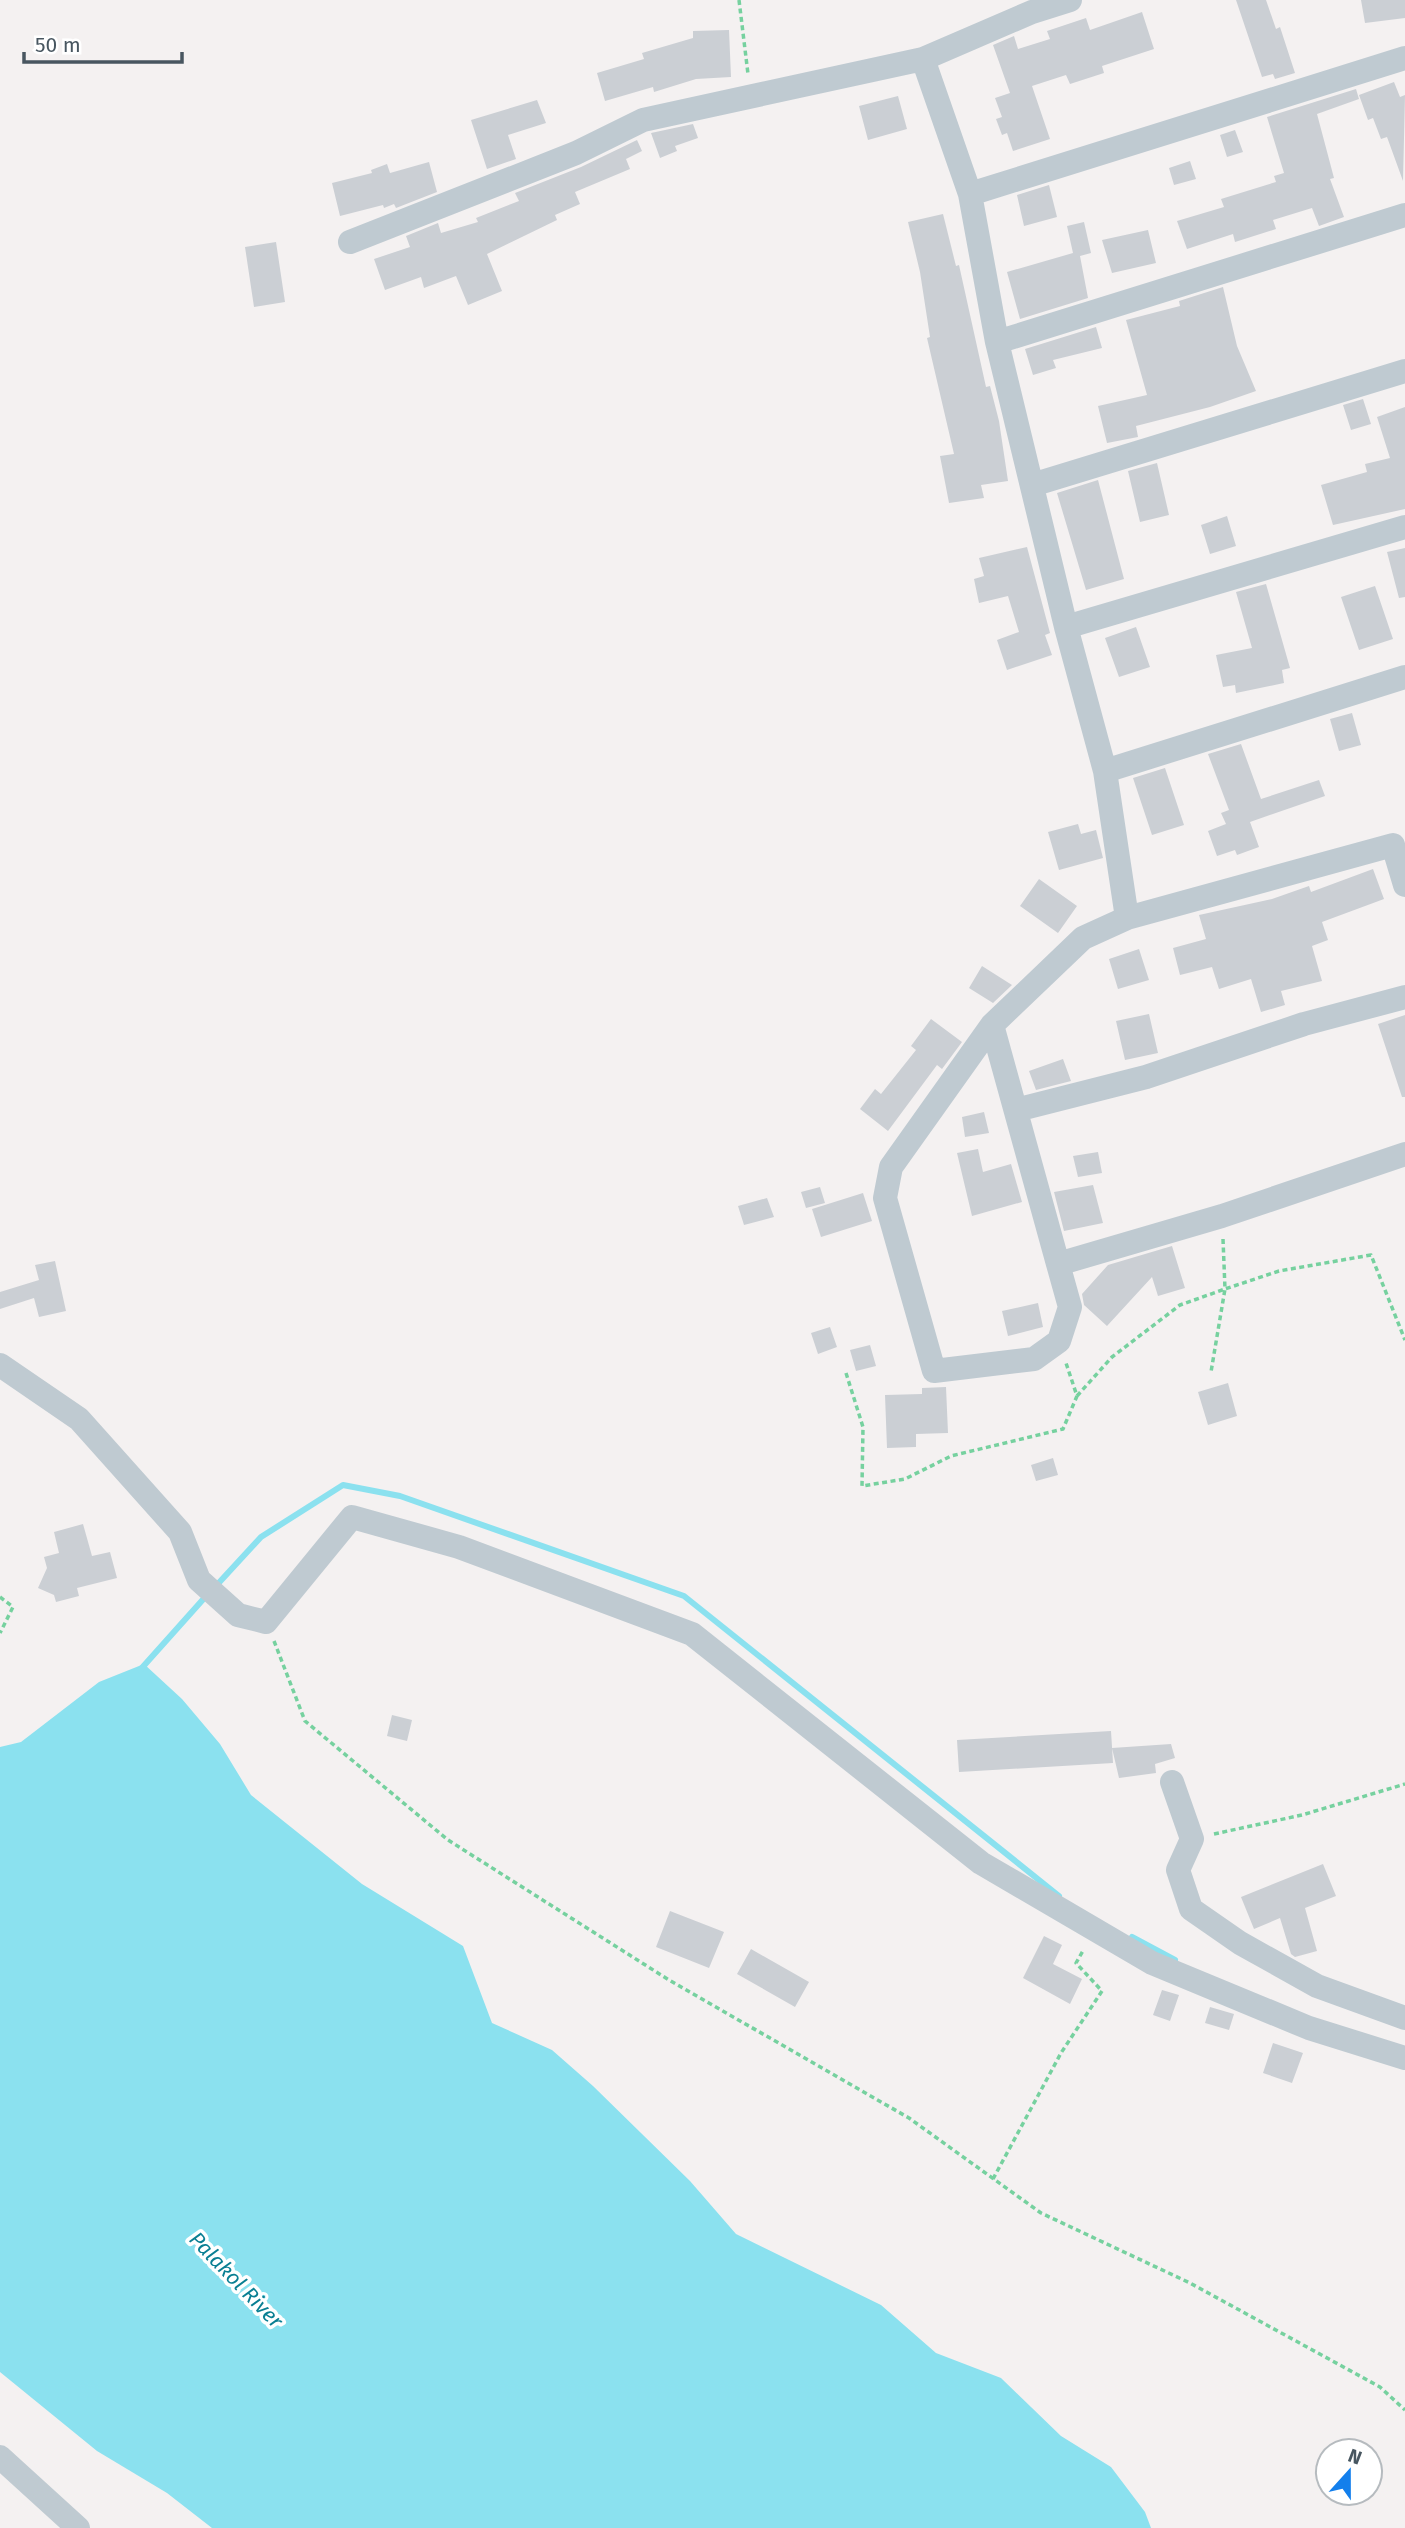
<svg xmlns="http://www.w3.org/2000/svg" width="1405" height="2528" font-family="'Fira Sans',sans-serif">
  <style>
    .water { fill: #8be1ef }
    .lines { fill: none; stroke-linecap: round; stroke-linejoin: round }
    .stream { stroke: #8be1ef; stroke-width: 6 }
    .building { fill: #cbcfd4 }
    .path { stroke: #76d19f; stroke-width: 3.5; stroke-dasharray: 5 3.5; stroke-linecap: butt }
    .minor { stroke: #bfcad1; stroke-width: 24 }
    .labels { text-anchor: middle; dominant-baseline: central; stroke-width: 7; stroke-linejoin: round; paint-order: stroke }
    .water-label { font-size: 21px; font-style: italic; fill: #0a7f93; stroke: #fff }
  </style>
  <rect width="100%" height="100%" fill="#f4f1f1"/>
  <path class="water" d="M144,1664l38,35 38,45 31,51 111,89 101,62 29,77 60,27 41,36 97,95 46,53 145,71 55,48 65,25 60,58 50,31 34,45 6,16h-939l-45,-35 -70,-42 -97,-79v-625l21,-5 78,-60z"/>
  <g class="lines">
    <path class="stream" d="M215,1587l46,-50 82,-52 57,11 284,100 375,300
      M140,1670l67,-75
      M1132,1937l43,23"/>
  </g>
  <path class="building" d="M1236,0h30l10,29 4,-2 15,46 -20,6 -2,-5 -11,3z
    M1361,0h44v18l-40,5z
    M1142,12l12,37 -52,17 2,7 -34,11 -4,-9 -34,11 18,53 -37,12 -6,-18 -5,2 -6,-16 6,-2 -7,-19 15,-5 -17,-48 21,-9 4,13 32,-10 -3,-8 39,-13 4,12z
    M729,30l2,47 -35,2 -42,13 -1,-5 -48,14 -8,-28 47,-14 -2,-6 51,-15v-7z
    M1394,82l6,15 5,-2 -2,86 -16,-44 -6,2 -8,-21 -5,2 -9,-25z
    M1356,89l3,10 -42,15 17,64 -4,1 14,38 -25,9 -7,-18 -39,12 3,9 -41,13 -2,-8 -46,15 -10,-28 47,-14 -3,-8 55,-17 -2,-6 10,-3 -17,-56z
    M898,96l9,33 -39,11 -9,-34z
    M537,100l9,23 -38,12 8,24 -29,10 -16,-49z
    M693,124l5,14 -23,8 2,5 -17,7 -9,-25z
    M1235,130l8,22 -16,5 -7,-22z
    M637,140l5,11 -16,8 4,10 -55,23 5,12 -25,11 2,5 -70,34 15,37 -34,14 -12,-29 -32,12 -3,-11 -36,13 -11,-31 36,-12 -4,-11 32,-13 3,10 37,-11 -2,-4 43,-17 -4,-8 66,-26z
    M1190,161l6,18 -22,6 -5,-17z
    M429,162l8,30 -41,16 -2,-4 -10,4 -1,-3 -43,11 -8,-33 40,-10 -1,-3 16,-6 3,9z
    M1049,185l8,32 -33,9 -7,-31z
    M943,214l13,52 3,-1 27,122 4,-1 9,35 9,60 -27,4 3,13 -35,5 -9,-47 14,-2 -27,-116 3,-1 -10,-65 -12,-50z
    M1084,222l7,31 -11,3 8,42 -68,21 -13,-47 66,-19 -6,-27z
    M1148,230l8,33 -44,10 -10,-33z
    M276,242l9,60 -31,5 -9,-60z
    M1223,287l14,59 19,45 -46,16 -74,19 2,11 -31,6 -9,-37 49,-11 -21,-75 54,-14 -1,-5z
    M1096,327l6,21 -49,12 3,8 -23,7 -8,-26z
    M1363,399l8,25 -20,6 -8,-25z
    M1405,407v102l-72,16 -12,-40 46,-13 -2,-8 25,-6 -13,-41z
    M1157,463l12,52 -29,7 -12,-51z
    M1098,480l26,99 -38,11 -29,-97z
    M1227,516l9,30 -26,8 -9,-29z
    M1027,547l23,86 -5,2 7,20 -45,15 -10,-30 22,-8 -11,-36 -29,7 -5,-24 10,-3 -5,-18z
    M1405,548v49l-6,1 -12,-46z
    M1266,584l24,84 -8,2 2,13 -48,10 -1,-8 -12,2 -7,-32 36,-7 -16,-56z
    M1375,586l18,53 -34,11 -18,-53z
    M1136,627l14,40 -31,10 -14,-39z
    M1352,713l9,32 -22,6 -9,-32z
    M1241,744l20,55 58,-19 6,16 -75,26 9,25 -22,8 -2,-5 -18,6 -9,-25 18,-7 -5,-11 8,-3 -21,-56z
    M1165,768l19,57 -32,10 -19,-57z
    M1078,824l3,10 15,-4 7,28 -44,12 -11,-38z
    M1373,869l11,30 -62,23 6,18 -16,6 10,35 -41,10 4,14 -24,7 -10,-33 -32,10 -7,-22 -32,8 -7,-27 33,-9 -7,-24 73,-16 37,-13 2,6z
    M1039,879l38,27 -19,27 -38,-27z
    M1139,949l10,31 -31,9 -9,-30z
    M982,966l30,19 -19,18 -24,-15z
    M1149,1014l9,39 -33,7 -9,-39z
    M1405,1015v82h-3l-24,-73z
    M931,1019l31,23 -20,27 -5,-4 -49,66 -28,-22 15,-20 6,5 35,-44 -5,-4z
    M1063,1059l8,22 -35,9 -7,-19z
    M984,1112l5,21 -24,4 -3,-20z
    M978,1149l5,23 28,-8 11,38 -50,14 -15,-63z
    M1098,1152l4,21 -24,4 -5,-21z
    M1093,1185l10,38 -39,8 -10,-39z
    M820,1187l5,16 -19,5 -5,-16z
    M863,1193l9,28 -51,16 -9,-28z
    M767,1198l7,19 -30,8 -6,-19z
    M1172,1246l13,42 -27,8 -6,-19 -45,49 -23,-21 -2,-11 26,-29z
    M55,1261l11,50 -27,6 -5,-19 -34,11v-17l39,-12 -4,-15z
    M1038,1303l5,24 -35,9 -6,-25z
    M830,1327l7,20 -19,7 -7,-21z
    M870,1345l6,21 -20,5 -6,-21z
    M1228,1383l9,33 -29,9 -10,-33z
    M946,1387l2,46 -32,1v13l-29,1 -2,-53 37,-1v-6z
    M1053,1458l5,17 -22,6 -5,-16z
    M83,1524l9,32 18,-4 7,26 -40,10 2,8 -23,6 -2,-7 -16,-7 9,-20 -3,-11 15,-4 -5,-21z
    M392,1715l20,5 -5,21 -20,-5z
    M1111,1731l2,32 -154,9 -2,-32z
    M1171,1744l4,14 -20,6 1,9 -37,5 -7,-30z
    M1323,1864l13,32 -31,12 12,43 -22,6 -4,-3 -11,-36 -26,11 -13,-32z
    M670,1911l54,21 -15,36 -53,-21z
    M1044,1936l18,9 -9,19 29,15 -12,25 -47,-26z
    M751,1949l58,33 -14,25 -58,-33z
    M1162,1990l17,5 -9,26 -17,-6z
    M1210,2007l24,7 -5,16 -24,-7z
    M1273,2043l30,10 -11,30 -29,-10z"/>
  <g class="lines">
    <path class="path" d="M739,0l9,74
      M1223,1239l2,50 54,-18 92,-16 34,85
      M846,1373l17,54 -1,59 43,-7 46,-23 112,-27 14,-33 -11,-33
      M1077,1396l35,-39 68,-52 45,-16 -14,83
      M0,1597l13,10 -13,26
      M274,1641l31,80 143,119 221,140 240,138 132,95 149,70 190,104 25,23
      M1214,1834l88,-19 103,-31
      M993,2179l68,-126 41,-62 -26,-28 8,-14"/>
    <path class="minor" d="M923,59l47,135 27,148 69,285 39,144 22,147 266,-73 12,40
      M970,194l435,-136
      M350,242l226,-89 67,-33 280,-61 109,-47 38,-12
      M997,342l408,-127
      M1032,485l373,-114
      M1066,627l339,-100
      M1105,771l300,-94
      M992,1025l66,239 164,-48 183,-62
      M1016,1110l130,-33 158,-53 101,-27
      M1058,1264l12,43 -11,34 -25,18 -100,12 -49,-173 6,-31 101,-142 91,-87 44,-20
      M0,1365l79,54 101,113 19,48 39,35 28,7 86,-105 107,30 233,87 289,229 171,100 157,65 96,30
      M1172,1782l20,57 -14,31 13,39 49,34 77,43 88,32
      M0,2457l78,71"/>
  </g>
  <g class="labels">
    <g class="water-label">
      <text transform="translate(236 2280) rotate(46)">Palakol River</text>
    </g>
  </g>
  <g transform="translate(1349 2472) rotate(21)"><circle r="33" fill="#ffffff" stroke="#b6bbbf" stroke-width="2"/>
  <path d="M0-5L12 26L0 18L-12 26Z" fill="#137fec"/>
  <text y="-10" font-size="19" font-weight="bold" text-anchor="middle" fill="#485660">N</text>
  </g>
  <path d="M24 52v10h158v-10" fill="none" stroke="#485660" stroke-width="3.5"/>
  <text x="35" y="52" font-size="21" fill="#485660" stroke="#ffffff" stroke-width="5" paint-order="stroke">50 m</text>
</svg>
